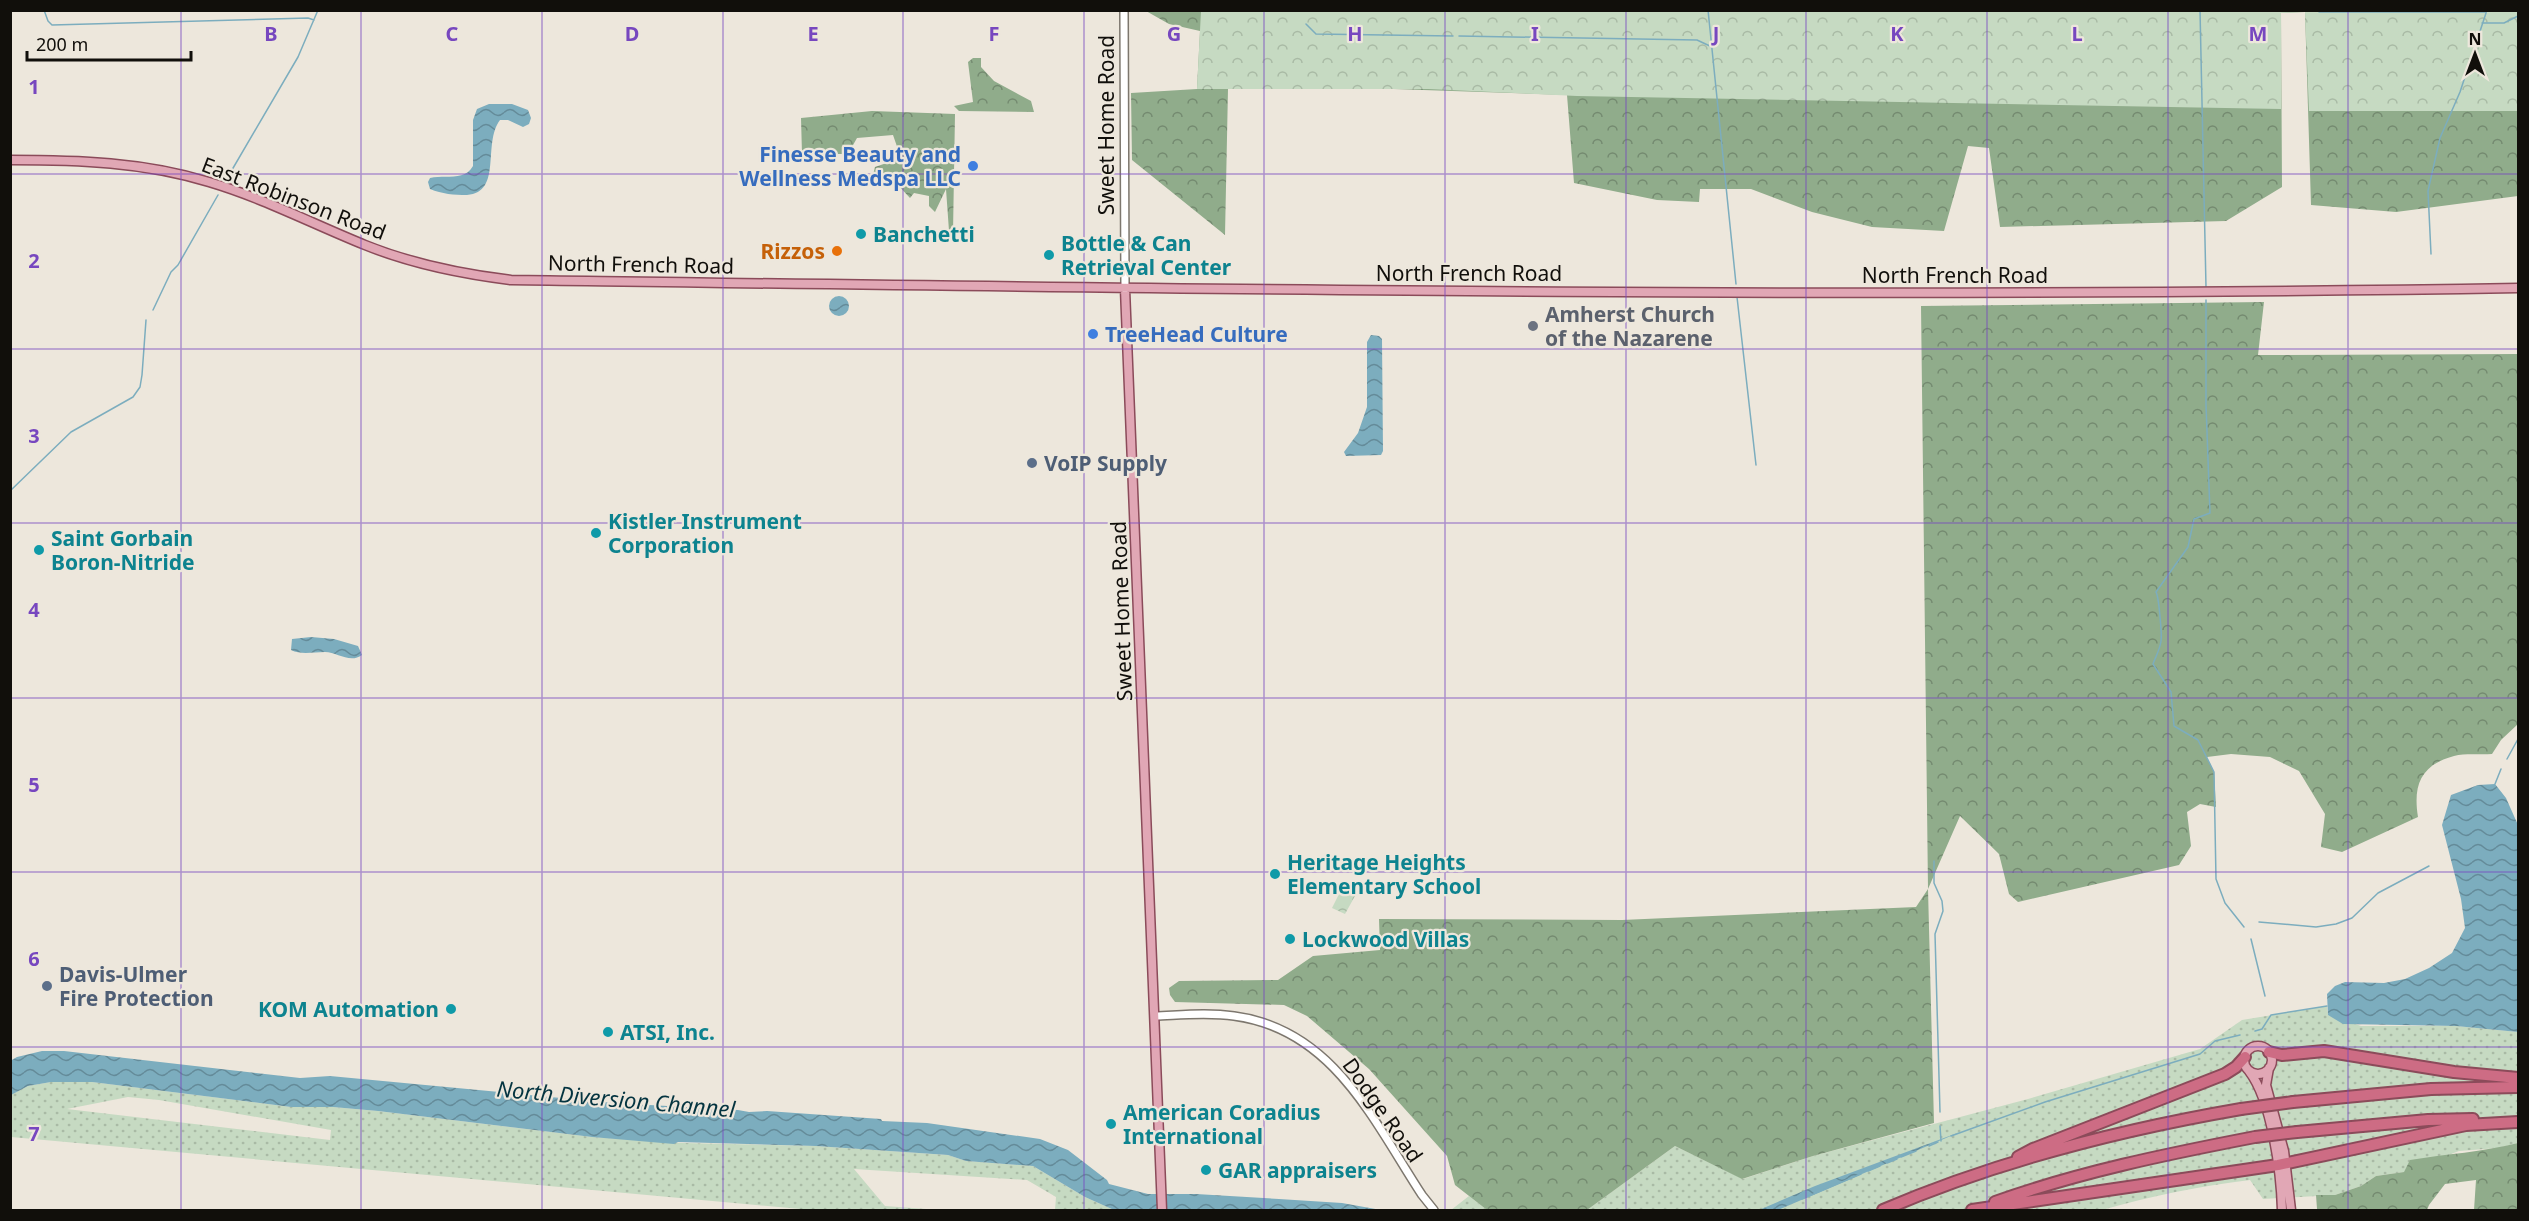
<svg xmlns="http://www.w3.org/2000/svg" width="2529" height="1221" font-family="'Noto Sans',sans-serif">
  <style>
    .grass { fill: url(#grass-dots); fill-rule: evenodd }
    .forest { fill: url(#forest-crowns) }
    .park { fill: url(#park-crowns) }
    .water { fill: url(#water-waves) }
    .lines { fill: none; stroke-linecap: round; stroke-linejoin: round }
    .stream { stroke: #7cadbe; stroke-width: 1.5 }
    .minor-casing { stroke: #7d776e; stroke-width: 10 }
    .major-casing { stroke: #8b4b5a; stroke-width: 11 }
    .highway-casing { stroke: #8b4b5a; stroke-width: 14 }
    .minor { stroke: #fff; stroke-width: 7 }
    .major { stroke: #e1a7b5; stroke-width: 8 }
    .highway { stroke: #cd6c84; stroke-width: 10 }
    .highway-bridge-casing { stroke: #8b4b5a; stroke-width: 14; stroke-linecap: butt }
    .highway-bridge { stroke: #cd6c84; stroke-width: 10 }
    .grid { fill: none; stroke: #7747bf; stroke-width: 1.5; stroke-opacity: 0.55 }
    .shop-dot { fill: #3f7fe0; stroke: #ede7dc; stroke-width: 2 }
    .culture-dot { fill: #0f9aa8; stroke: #ede7dc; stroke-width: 2 }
    .food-dot { fill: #e8710a; stroke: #ede7dc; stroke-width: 2 }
    .worship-dot { fill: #6b7280; stroke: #ede7dc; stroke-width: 2 }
    .service-dot { fill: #5c6f8a; stroke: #ede7dc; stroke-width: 2 }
    .labels { text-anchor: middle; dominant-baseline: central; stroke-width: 4.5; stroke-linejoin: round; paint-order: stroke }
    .street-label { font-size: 21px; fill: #110f0b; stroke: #ede7dc }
    .shop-label { font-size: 21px; font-weight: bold; fill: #366cbe; stroke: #ede7dc; text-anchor: end }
    .culture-label { font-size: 21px; font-weight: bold; fill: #0d838f; stroke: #ede7dc; text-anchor: start }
    .food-label { font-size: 21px; font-weight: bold; fill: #c56008; stroke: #ede7dc; text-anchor: end }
    .worship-label { font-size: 21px; font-weight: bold; fill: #5b616d; stroke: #ede7dc; text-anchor: start }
    .service-label { font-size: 21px; font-weight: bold; fill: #4e5e75; stroke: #ede7dc; text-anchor: start }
    .water-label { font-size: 22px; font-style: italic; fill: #043440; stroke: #ede7dc }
    .grid-label { font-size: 20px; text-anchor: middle; font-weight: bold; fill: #7747bf; stroke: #ede7dc; stroke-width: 4.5; stroke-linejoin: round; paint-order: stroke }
  </style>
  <defs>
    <pattern id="grass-dots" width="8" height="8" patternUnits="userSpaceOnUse" patternTransform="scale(1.5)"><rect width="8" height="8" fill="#c6dac2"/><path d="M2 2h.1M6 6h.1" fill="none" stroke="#a9baa5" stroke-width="1.8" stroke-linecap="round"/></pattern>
    <pattern id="forest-crowns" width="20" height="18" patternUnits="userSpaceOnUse" patternTransform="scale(1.5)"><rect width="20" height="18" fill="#90ac8b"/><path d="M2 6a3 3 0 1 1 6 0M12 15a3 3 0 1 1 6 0" fill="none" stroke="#748a70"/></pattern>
    <pattern id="park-crowns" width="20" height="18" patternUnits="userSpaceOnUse" patternTransform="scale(1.5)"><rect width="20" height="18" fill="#c6dac2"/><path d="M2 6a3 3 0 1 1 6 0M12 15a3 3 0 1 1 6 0" fill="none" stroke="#a9baa5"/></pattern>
    <pattern id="water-waves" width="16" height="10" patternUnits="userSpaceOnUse" patternTransform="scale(1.5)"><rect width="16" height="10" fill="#7cadbe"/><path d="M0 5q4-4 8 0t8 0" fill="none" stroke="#648b99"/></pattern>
  </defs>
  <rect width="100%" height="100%" fill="#ede7dc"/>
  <path class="grass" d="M2327,1006l1,9 33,11h95l62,6v111l-20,5 -39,3 -55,21 -28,4 -15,10 -26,9 -72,4 -13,-19c-50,6 -99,16 -148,30h-515l88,-64 68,33 70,-23 215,-57 172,-50 42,-29z
    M51,1082h41l199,25h42l45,4 214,26 91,6 133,3 132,9 18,6 67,5 52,31 29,13h-59l1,-13 -29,-17 -173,-11 31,37 55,4h-128l-801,-73 -1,-42 18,-9zM128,1097l31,3 172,30 -1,10 -263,-31z
    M1469,1196l18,14h-36z"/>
  <path class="forest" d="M1146,11h1372v185l-122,16 -85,-7 -6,-193 -24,1 1,174 -56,34 -226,6 -11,-79 -21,-2 -24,85 -72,-4 -60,-15 -61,-23h-51l-1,13 -42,-2 -83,-17 -7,-88 -203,-7 -136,1 -3,146 -93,-75 -1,-67 66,-4 3,-58 -31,-7z
    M973,58h8v9l13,14 37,20 3,11 -75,-1 -5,-5 19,-4 -5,-40z
    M872,111l83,3 -2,119 -4,-2 -3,-42 -11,23 -6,-6v-10l-15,-3 -4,5 -14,-15 -17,1 -6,-9 2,-8 26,-9 -8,-23 -36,3 -9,16h-46l-1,-36z
    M2264,302l-6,53 260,-1v370l-17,16 -9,14c-12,1 -27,-1 -38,2 -34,9 -41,30 -36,61l-76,35 -21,-5 4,-33 -26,-43 -29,-14 -39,-3 -24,3 7,15 2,35 -16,-3 -13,8 4,34 -12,19 -161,37 -9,-8 -10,-40 -39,-38 -32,73 6,234 -121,33 -71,23 -67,-33 -88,64h-100l-32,-25 -8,-29 -78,-87 -62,-53 -23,-11 -109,-3 -5,-7 -1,-7 10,-7 99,-1 35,-24 67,-6 -1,-31 243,1 294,-13 12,-18 -7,-583z
    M2518,1143v67h-44l2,-30 -31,4 -16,21 -2,5 -110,-1 -1,-14h19l26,-9 15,-10 28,-4 6,-12c36,-6 73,-8 108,-17z"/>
  <path class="park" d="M1201,11h1317v100h-209l-4,-99 -24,1v96l-704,-13 -149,-7h-231z
    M1341,890l14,6 -10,18 -13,-6z"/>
  <path class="water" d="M489,104h23l16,6 3,8 -2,6 -6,3 -15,-7h-8c-18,24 3,72 -33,75 -13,0 -25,-1 -37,-6l-2,-7 2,-4c15,-4 34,4 43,-12v-46l4,-11z
    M829 306a10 10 0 1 1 20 0a10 10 0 1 1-20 0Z
    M1371,335l8,1 3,3 1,112 -2,4 -35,1 -2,-4 14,-19 9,-26v-65z
    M311,637l23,2 24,7 4,9c-12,9 -25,-3 -37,-3 -12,0 -24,3 -34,-2l1,-11z
    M2495,784l11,14 12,27v207l-62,-6 -113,-2 -15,-9 -1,-21 8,-8 10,-4 39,1 21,-4 24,-11 23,-15 13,-25 -4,-29 -19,-74 9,-30 27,-10z
    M42,1051h22l236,27 30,-2 284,27 124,7 11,2 18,-1 114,8 1,2 45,2 113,16 28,11 39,30 2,4 39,10h48l83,5 63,4 39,7h-267l-29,-13 -52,-31 -67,-5 -18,-6 -132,-9 -138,-4 -4,2 -82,-7 -214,-26 -45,-4h-42l-199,-25h-41l-23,4 -17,9 -1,-34 7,-4z
    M1960,1132l-182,78h-19l56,-24z"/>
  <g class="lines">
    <path class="stream" d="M44,10l4,11 4,4 256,-7 6,2
      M1708,10l28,274
      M2200,10l6,277
      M2319,12h167
      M2482,23h22l14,-7
      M1306,24l10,10 137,2
      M1459,36l238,4 15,7
      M229,175l69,-118 20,-47
      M2431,254l-3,-63 12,-53 20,-46 27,-82
      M1737,297l19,168
      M2206,300v105l4,108 -16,6 -6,28 -32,45c3,5 6,44 5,49 -1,8 -5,15 -8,23l18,28 3,34 24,14 16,32 2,107 9,24 19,24
      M153,310l18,-38 7,-7 40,-70
      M10,491l61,-59 62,-35 7,-10 2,-12 4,-55
      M2507,759l11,-20
      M2495,784l6,-15
      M1934,861v22l8,18 1,10 -8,23 5,178
      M2259,922l57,5 20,-3 16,-6 26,-25 51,-27
      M2251,939l14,57
      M2255,1031l7,-2 9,-14 56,-9
      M1940,1126l1,15
      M1951,1136l94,-34 155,-48 15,-13 25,-6
      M1929,1146l9,-4
      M1901,1157l15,-6
      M1887,1163l10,-4
      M1868,1171l12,-5
      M1802,1199l59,-25"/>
    <g class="minor-casing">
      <path id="minor" d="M1124,10l1,279
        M1155,1016c26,-1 53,-4 79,0 99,13 139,104 188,179l12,15"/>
    </g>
    <g class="major-casing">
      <path id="major" d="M10,160c68,0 134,2 199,22 54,16 104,42 156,63 47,19 97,29 146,35 669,9 1338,19 2007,8
        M1125,289l37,921
        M2244 1060a14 14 0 1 1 28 0a14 14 0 1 1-28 0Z
        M2269,1068l-3,17 18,66 7,59
        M2249,1071c23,30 32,102 33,139"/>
    </g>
    <g class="highway-casing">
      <path id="highway" d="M2269,1052l13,3 42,-4 130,21 64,6
        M2293,1102l138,-13 87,-2
        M2297,1132l131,-12 45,-1
        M2018,1157l15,-8 192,-75 11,-7 9,-10
        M1995,1202c84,-30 172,-48 260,-65
        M1883,1210c114,-49 236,-80 358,-101
        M1972,1210l306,-45 188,-40 52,-3"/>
    </g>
    <use href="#minor" class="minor"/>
    <use href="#major" class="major"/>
    <use href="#highway" class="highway"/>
    <g class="highway-bridge-casing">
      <path id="highway-bridge" d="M2241,1109l52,-7
        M2255,1137l42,-5"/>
    </g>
    <use href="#highway-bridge" class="highway-bridge"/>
  </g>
  <path class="grid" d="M181,10v1200M361,10v1200M542,10v1200M723,10v1200M903,10v1200M1084,10v1200M1264,10v1200M1445,10v1200M1626,10v1200M1806,10v1200M1987,10v1200M2168,10v1200M2348,10v1200M10,174h2508M10,349h2508M10,523h2508M10,698h2508M10,872h2508M10,1047h2508"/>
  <g class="shop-dot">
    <circle cx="973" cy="166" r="6"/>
    <circle cx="1093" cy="334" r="6"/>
  </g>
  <g class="culture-dot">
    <circle cx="861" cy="234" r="6"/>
    <circle cx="1049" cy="255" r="6"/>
    <circle cx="596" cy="533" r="6"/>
    <circle cx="39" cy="550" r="6"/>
    <circle cx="1275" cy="874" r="6"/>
    <circle cx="1290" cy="939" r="6"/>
    <circle cx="451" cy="1009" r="6"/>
    <circle cx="608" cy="1032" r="6"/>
    <circle cx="1111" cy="1124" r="6"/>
    <circle cx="1206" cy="1170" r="6"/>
  </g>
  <circle class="food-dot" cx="837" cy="251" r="6"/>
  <circle class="worship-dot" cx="1533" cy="326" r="6"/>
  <g class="service-dot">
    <circle cx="1032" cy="463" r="6"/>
    <circle cx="47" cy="986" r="6"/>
  </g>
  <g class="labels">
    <g class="street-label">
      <text transform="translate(1106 125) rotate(-90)">Sweet Home Road</text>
      <text transform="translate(294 198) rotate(21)">East Robinson Road</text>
      <text transform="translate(641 264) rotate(1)">North French Road</text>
      <text x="1469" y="273">North French Road</text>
      <text x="1955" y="275">North French Road</text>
      <text transform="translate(1121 611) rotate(-92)">Sweet Home Road</text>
      <text transform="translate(1383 1110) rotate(55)">Dodge Road</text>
    </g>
    <g class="shop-label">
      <text x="961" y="154">Finesse Beauty and<tspan x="961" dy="24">Wellness Medspa LLC</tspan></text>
      <text x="1105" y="334" text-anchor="start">TreeHead Culture</text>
    </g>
    <g class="culture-label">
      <text x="873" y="234">Banchetti</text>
      <text x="1061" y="243">Bottle &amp; Can<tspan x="1061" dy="24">Retrieval Center</tspan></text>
      <text x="608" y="521">Kistler Instrument<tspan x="608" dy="24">Corporation</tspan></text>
      <text x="51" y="538">Saint Gorbain<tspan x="51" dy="24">Boron-Nitride</tspan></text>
      <text x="1287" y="862">Heritage Heights<tspan x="1287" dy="24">Elementary School</tspan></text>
      <text x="1302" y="939">Lockwood Villas</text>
      <text x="439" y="1009" text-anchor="end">KOM Automation</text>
      <text x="620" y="1032">ATSI, Inc.</text>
      <text x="1123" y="1112">American Coradius<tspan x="1123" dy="24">International</tspan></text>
      <text x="1218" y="1170">GAR appraisers</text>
    </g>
    <g class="food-label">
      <text x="825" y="251">Rizzos</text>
    </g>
    <g class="worship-label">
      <text x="1545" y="314">Amherst Church<tspan x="1545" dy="24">of the Nazarene</tspan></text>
    </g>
    <g class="service-label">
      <text x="1044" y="463">VoIP Supply</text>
      <text x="59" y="974">Davis-Ulmer<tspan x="59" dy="24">Fire Protection</tspan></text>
    </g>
    <g class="water-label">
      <text transform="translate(616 1098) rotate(5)">North Diversion Channel</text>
    </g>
  </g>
  <g class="grid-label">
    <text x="271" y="41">B</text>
    <text x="452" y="41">C</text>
    <text x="632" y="41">D</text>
    <text x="813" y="41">E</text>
    <text x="994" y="41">F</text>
    <text x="1174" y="41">G</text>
    <text x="1355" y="41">H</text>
    <text x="1535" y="41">I</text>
    <text x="1716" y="41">J</text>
    <text x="1897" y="41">K</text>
    <text x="2077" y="41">L</text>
    <text x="2258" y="41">M</text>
    <text x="34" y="94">1</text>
    <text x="34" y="268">2</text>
    <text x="34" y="443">3</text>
    <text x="34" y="617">4</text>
    <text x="34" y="792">5</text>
    <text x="34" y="966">6</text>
    <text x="34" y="1141">7</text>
  </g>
  <rect width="2529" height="1221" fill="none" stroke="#110f0b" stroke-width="24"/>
  <g transform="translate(2475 54)" stroke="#ede7dc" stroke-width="4.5" paint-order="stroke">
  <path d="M0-4.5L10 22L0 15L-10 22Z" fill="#110f0b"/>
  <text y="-9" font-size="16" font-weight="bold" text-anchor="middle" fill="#110f0b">N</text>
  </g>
  <path d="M27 51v9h164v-9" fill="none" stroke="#110f0b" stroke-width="3"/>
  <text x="36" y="51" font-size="18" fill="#110f0b" stroke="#ede7dc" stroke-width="4.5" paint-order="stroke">200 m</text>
</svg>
